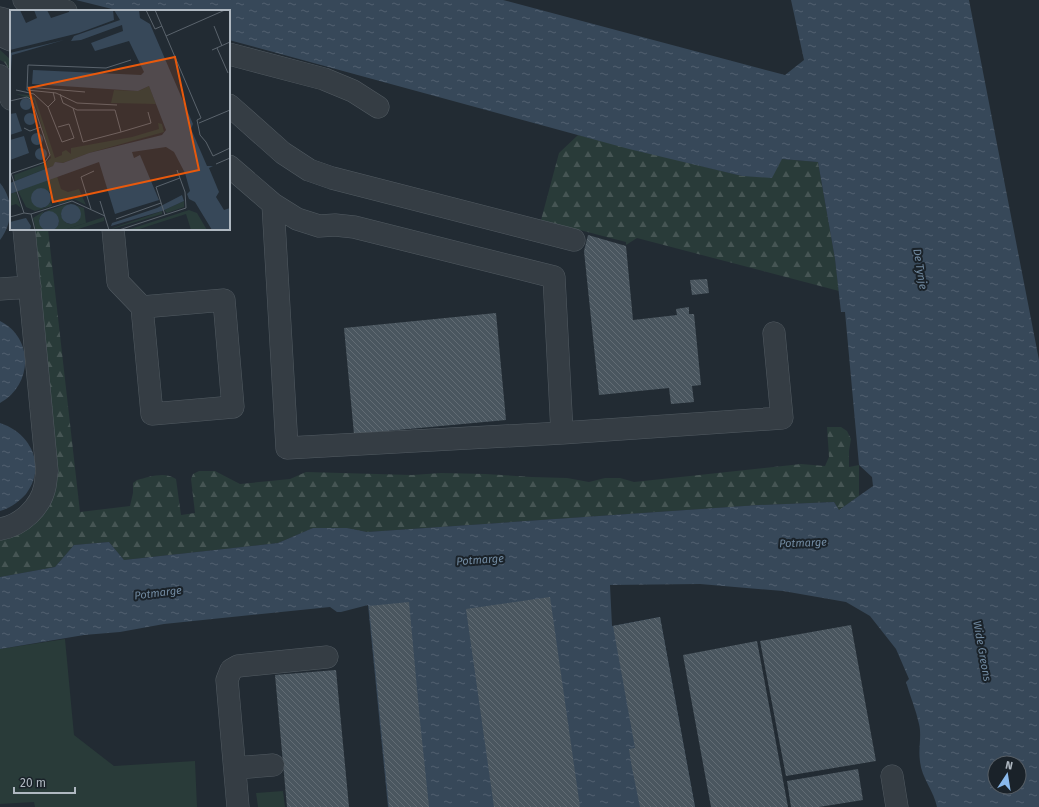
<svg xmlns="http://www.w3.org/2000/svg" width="1039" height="807" font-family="'Fira Sans',sans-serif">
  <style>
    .green { fill: #293b39 }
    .forest { fill: url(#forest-firs) }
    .water { fill: url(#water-ripples); fill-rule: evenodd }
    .building { fill: url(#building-back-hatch) }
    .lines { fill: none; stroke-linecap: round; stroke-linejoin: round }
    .minor-casing { stroke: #525b62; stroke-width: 23 }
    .minor { stroke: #353d44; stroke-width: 22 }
    .labels { text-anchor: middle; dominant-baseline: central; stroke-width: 4; stroke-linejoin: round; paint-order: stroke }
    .water-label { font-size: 11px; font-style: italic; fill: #728ba2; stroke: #1a2229 }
    .inset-road { fill: none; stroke: #5a636c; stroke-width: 1 }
    .view { fill: #e8590c; fill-opacity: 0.15; stroke: #e8590c; stroke-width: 2 }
    .inset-edge { fill: none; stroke: #afb8c1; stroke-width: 2 }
  </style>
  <defs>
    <pattern id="forest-firs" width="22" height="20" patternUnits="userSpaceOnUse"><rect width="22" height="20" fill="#293b39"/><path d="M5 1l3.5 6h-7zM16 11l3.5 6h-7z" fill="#465554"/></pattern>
    <pattern id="water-ripples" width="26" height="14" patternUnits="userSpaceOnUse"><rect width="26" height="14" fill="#374859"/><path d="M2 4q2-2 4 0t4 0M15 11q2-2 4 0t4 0" fill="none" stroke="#51606f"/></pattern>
    <pattern id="building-back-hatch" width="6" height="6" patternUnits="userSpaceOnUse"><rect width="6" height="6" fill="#4a565f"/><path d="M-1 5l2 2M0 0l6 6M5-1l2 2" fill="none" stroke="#626c74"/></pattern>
  </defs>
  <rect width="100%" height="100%" fill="#222b33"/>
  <path class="green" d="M65,639l9,96 40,31 81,-5 2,46h-162l-1,-5 -34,2v-155z
    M283,791l2,16h-27l-2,-14z"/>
  <path class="forest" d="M0,50l11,10v12l-7,-10 -4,-2z
    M578,135l164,41 39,-17 37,3 17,97 4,32 -202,-53 -11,7v-3l-85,-22 18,-67z
    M32,229h16l32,283 50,-6 3,-13v-10l4,-3c12,-3 28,-9 39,-1l5,36 14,-2 -4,-34 2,-5 6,-3h16l25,13 50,-5 16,-7 106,3 29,-2 44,1 47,3 35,1 22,4 16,-4h15l14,4 167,-18 24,2 4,-9 -2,-30h14l6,4 4,8 -2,12v16l10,-2v31l-20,14 -5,-8 -75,3 -392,27 -20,-4h-34l-35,15 -154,17 -15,-18 -35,3 -19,22 -55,10v-38l36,-18 14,-15 5,-33z"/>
  <path class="water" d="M76,0h427l282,75 19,-15 -13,-60h178l70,360v447h-102c-3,-16 -16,-30 -17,-46 -2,-12 2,-25 -1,-37 -3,-14 -9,-28 -13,-42l3,-3 -13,-30 -26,-33 -24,-14 -63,-11 -83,-7 -90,1 2,41 48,-9 35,190h-307l-20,-202 -27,7h-4l-7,-5 -166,17 -44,8 -36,3 -84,14v-72l55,-10 19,-22 35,-3 15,18 154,-17 35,-15h34l20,4 392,-27 75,-3 5,8 34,-24 -1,-9 -13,-12 -14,-153h-4l-6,-53 -17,-97 -36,-3 -10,19 -30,-2 -113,-27 -400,-109v-29h-109zM995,763h24v24h-24z
    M0,183c14,17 13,40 0,57z
    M0,321c34,17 33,64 0,82z
    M0,423c31,10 47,43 26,71 -7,8 -16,14 -26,17z"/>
  <path class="building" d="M588,235l38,11 7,74 44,-5 -1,-6 13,-2v7h5l7,71 -9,1 2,16 -23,2 -2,-16 -70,7 -15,-144z
    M707,279l2,14 -17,2 -2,-15z
    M496,313l10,107 -152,14 -10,-106z
    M550,597l30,210h-86l-28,-198z
    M409,602l11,119 9,86h-40l-20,-201z
    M660,617l30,163 5,27h-55l-8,-39 -3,-19 6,-1 -22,-122z
    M851,625l25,136 -90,15 -26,-135z
    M757,641l31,166h-77l-28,-152z
    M336,670l13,137h-62l-12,-132z
    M858,769l5,31 -44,7h-28l-4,-26z"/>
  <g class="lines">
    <g class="minor-casing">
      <path id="minor" d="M24,0l42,11
        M0,18l11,3
        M0,35l11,5
        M229,54l95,25 29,12 25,16
        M0,76l7,8 4,15
        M229,105l54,48 26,17 23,8 242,62
        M229,166l44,38 24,15 22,7 16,-1 19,2 200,50 8,156 -275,15 -14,-244
        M113,229l5,53 24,25 10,107 81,-7 -9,-107 -82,7
        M0,289l30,-2
        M562,433l220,-15 -8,-85
        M0,529c21,-3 41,-22 45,-43 1,-5 1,-10 2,-15l-23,-242
        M235,768l38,-3
        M892,776l5,31
        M238,807l-11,-127 4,-10 7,-4 89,-9"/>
    </g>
    <use href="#minor" class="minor"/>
  </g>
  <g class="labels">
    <g class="water-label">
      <text transform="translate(920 269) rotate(81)">De Tynje</text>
      <text transform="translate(803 543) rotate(-2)">Potmarge</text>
      <text transform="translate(480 560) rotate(-4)">Potmarge</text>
      <text transform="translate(158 593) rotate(-7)">Potmarge</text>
      <text transform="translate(982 651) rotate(80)">Wide Greons</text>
    </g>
  </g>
  <g transform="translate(10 10)">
    <rect width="220" height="220" fill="#222b33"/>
    <path d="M47,166l4,13 7,3 11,-3 7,16 -12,-6 -15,5 -2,-4 -6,2 -1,-10 -10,-4 -8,6 1,10 11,4 7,-6 1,4 -17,5 -9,-4 -8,-16zM6,182l5,16 -5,-4 -6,2v-12zM59,193l15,5 2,15 -22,7h-10l5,-7 -1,-6 -12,-6 21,-7 -6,11 4,7 4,2 11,-5v-8zM179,200l8,3 10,17h-16l-5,-16 -50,16h-9zM34,201l-5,8 5,11h-8l-3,-12z" fill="#293b39"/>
    <path d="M139,76l7,18 -45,-1 3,-13 24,1zM6,84l14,1 5,3 20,60 7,-3v-3l4,-2 5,4v-6l61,-11 27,-8 -1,-6 4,1 2,8 -75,21 -26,10 -6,-1 -4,4 -38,15 -1,-6 30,-11 7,-6 -17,-58zM174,191v6l-17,6 -3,-3zM152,201v3l-50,15 1,-1zM94,207v4l-29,9h-11z" fill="#293b39"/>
    <path d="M0,0h10l6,13 11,-5 -3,-8h13l4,8 18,-6v-2h44l1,10 -35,13 -69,17zM104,0h25l1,8 10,6 43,100 -2,5 16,37h6l-4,2 10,24 -3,5 8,13 6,-2v22h-18l-17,-28 -6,-3 -2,-5 3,-3 -5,-18 -11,-21 -8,-5 -34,5 2,6 6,-3 19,45 -29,9 -15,5 -16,-52 -89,32v-11l43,-17 2,-4 8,1 26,-10 73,-18 4,-5 -17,-44 -11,5 -106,-7 1,-14 108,5 3,-3 -15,-31 -34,10 -4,-8 32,-12 -1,-6 -41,15 -10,1 3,-5 46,-16zM54,30l-52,15 -2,29v-31zM10 94a6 6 0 1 1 12 0a6 6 0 1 1-12 0ZM14 109a6 6 0 1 1 12 0a6 6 0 1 1-12 0ZM6,103l6,18 -12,4v-21zM21 129a6 6 0 1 1 12 0a6 6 0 1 1-12 0ZM14,126l5,17 -19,7v-20zM25 144a6 6 0 1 1 12 0a6 6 0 1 1-12 0ZM21 188a10 10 0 1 1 20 0a10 10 0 1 1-20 0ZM172,185l2,6 -22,10 -51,15 1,-3 45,-15zM51 204a10 10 0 1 1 20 0a10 10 0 1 1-20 0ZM29 211a10 10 0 1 1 20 0a10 10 0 1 1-20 0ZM16,208l5,8 -1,4h-20v-8z" fill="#374859"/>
    <path class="inset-road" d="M136,0l9,19 7,-3M145,0l46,108 -4,2 3,15 6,7 7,14 17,-8M204,16l8,20M156,26l59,-26M207,38l11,25M202,40l18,-8M17,77l58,5M6,80l18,4 14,13 14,35 12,-4 -5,-14 -11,3M17,80l1,-25 78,3 25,-8M17,80l29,3 21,10 40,2M50,84l3,9 14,7h38l6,22 -38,10 -10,-34M0,91l17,-4 5,3 18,55 -5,7 -35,12M38,97l7,-7 -2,-8M189,113l31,-13M14,118l6,3 11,-4M111,122l30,-9 -3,-11M206,154l14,-6M1,163l13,40 7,1 41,-13 33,15M90,191l9,29M81,199l-10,-32 13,-6M21,204l4,16M155,205l-9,-28 24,-9M0,207l14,-4M106,209l45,-16M109,220l67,-22 -1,-16 -8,-22"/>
    <path class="view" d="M165,47l24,113 -146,32 -24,-114z"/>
    <rect width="220" height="220" class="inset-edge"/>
  </g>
  <g transform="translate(1007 775) rotate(12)"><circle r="19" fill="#1a2229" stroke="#565e66"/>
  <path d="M0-3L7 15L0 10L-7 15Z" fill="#8ab9eb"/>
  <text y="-6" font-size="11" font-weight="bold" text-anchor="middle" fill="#afb8c1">N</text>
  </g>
  <path d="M14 787v6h61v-6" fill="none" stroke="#afb8c1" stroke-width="2"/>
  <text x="20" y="787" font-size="12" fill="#afb8c1" stroke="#1a2229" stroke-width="3" paint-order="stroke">20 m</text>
</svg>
